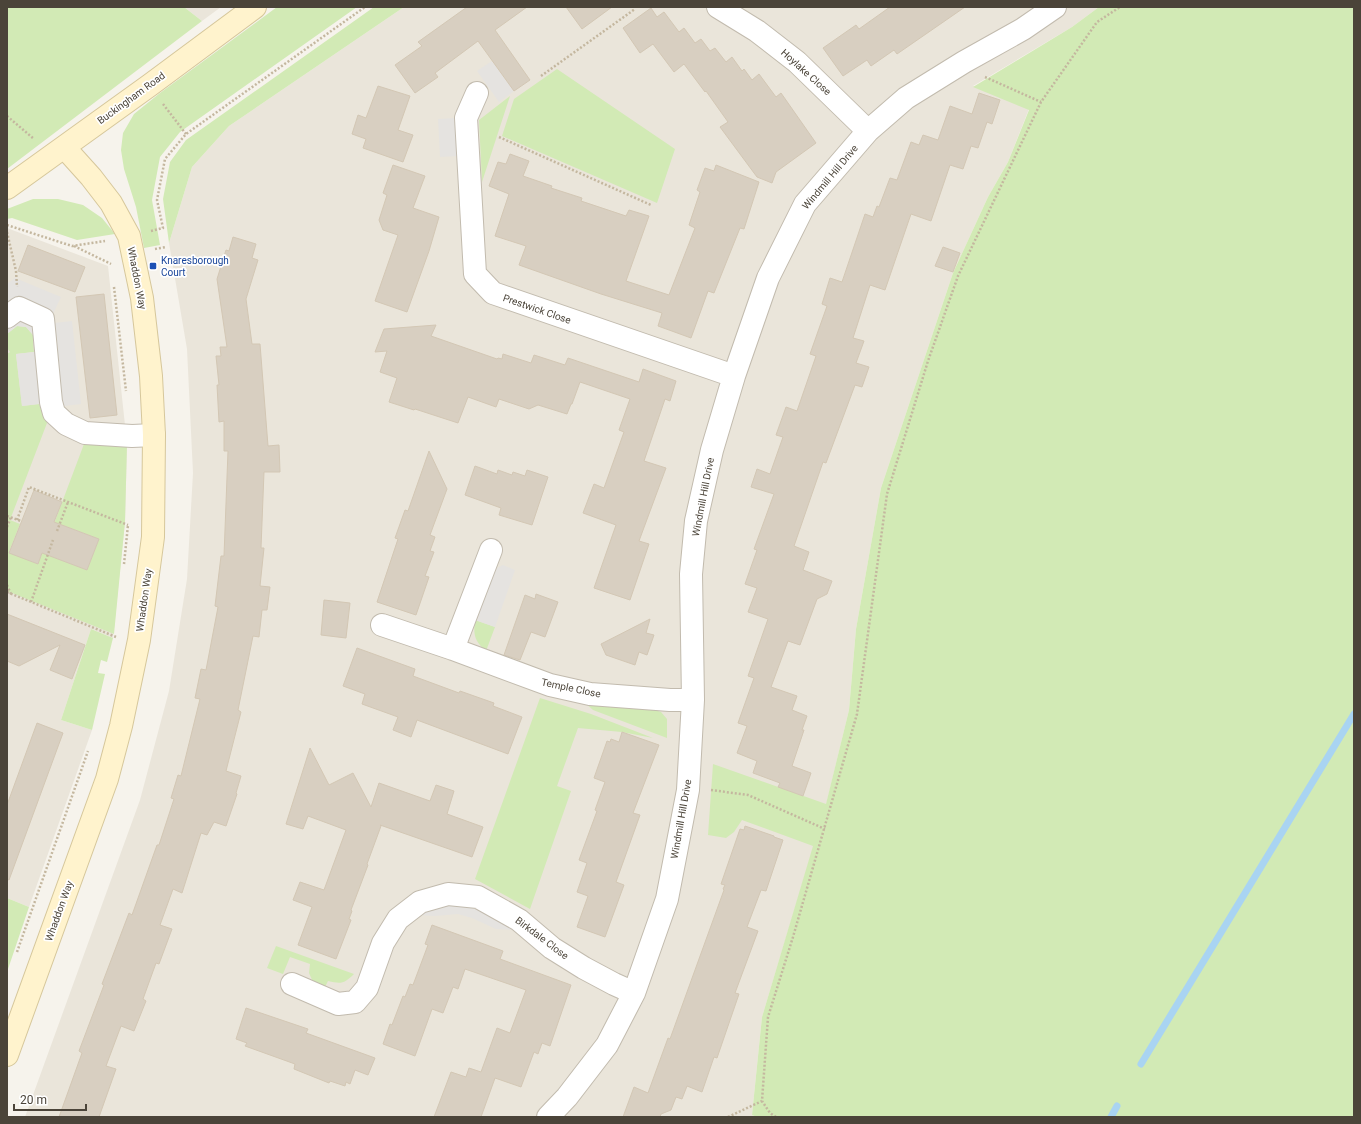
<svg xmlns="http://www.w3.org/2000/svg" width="1361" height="1124" font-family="Roboto,sans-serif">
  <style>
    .residential { fill: #eae5da }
    .green { fill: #d2eab5 }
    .parking { fill: #e5e3e0 }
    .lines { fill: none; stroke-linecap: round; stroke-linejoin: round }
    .stream { stroke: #a9d4f2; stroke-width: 7 }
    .building { fill: #d8cfc1; stroke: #d3c7b4 }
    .street-casing { stroke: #c2bbae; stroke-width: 24 }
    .secondary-casing { stroke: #d6c79b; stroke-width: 24 }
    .path { stroke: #c4b79f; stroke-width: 2.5; stroke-dasharray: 2 2; stroke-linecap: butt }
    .street { stroke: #fff; stroke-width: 22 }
    .secondary { stroke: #fff3cd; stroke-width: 22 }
    .transit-dot { fill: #1a4fb4; stroke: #fff; stroke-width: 1.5 }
    .labels { text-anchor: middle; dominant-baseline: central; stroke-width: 3.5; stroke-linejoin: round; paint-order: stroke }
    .street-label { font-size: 10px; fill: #4b4439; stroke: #fff }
    .transit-label { font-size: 10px; fill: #164399; stroke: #fff; text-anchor: start }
  </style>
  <rect width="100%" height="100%" fill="#f6f3ec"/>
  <path class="residential" d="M184,7h37l-19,14z
    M404,7h695l-27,20 -99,59 56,23 -21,53 -20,35 -35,76 -72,215 -25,141 -7,81 -23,95 -64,212 -10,98 5,2h-732l115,-317 29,-109 18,-112 6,-106 -6,-124 -18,-106 23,-76 37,-41z
    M7,228l101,38 19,178 -2,78 -12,116 -22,-9 -30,91 31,10 -63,177 -22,-9z"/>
  <path class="green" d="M7,7h177l18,14 -195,148z
    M277,7h80l-177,125 -20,25 -8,43 8,45 -16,3 -8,-41 -12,-38 -3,-19 2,-17 11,-19 26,-21z
    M374,7h30l-175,119 -37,41 -23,76 -6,-44 7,-37 16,-22z
    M1099,7h255v1110h-597l-5,-2 10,-98 51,-171 -71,-26 -8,12 -8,6 -18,-3 5,-71 113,40 23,-94 7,-81 25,-141 72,-215 35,-76 20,-35 21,-52 -56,-23 99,-60z
    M557,69l118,80 -18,54 -155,-67 12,-37z
    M510,96l-28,86 -3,-62z
    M33,199h25l25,6 19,13 13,16 -38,6 -65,-22 -5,1v-10z
    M17,326l9,1 7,8 1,17 -18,2 6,52 17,-2 8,19 -37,97 10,4 -11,28 29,12 10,-26 5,19 34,13 12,-31 -34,-13 -13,3 32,-85h43l-2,78 -11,112 -107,-43v-237l3,-2 -3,-4v-14z
    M475,620l20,7 -9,24c-11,-10 -13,-15 -11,-31z
    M91,629l22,9 -6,24 -6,-2 -3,13 7,1 -13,56 -31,-10z
    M540,698l51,16 62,24 -31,-6 -44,-4 -21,58 14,5 -41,118 -55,-30z
    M584,702l44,6 24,1 9,3 6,7v19l-74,-28z
    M7,898l22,9 -22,65z
    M276,946l78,28c-10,10 -13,10 -26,7l-3,6 -12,-5 -4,-9 1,-9 -20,-7 -7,17 -16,-6z"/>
  <path class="parking" d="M492,61l22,30 -15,11 -22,-31z
    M456,118l3,38 -19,1 -2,-38z
    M15,278l46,19 -8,17 1,9 18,-2 9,83 -17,2 -25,-2 -17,2 -6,-52 18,-2 -1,-17 -7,-8 -9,-1 -10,8v-50z
    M503,565l12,5 -20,57 -20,-7 17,-47 5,-5z
    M450,905l18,1 20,8 26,16 -18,-1 -24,-11 -14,-4 -23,2 -18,-1 15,-7z"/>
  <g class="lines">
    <path class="stream" d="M1141,1064l213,-350
      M1111,1117l6,-11"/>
  </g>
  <path class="building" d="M467,7h60l-32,23 35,50 -16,11 -36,-50 -43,32 3,4 -23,16 -20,-28 27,-19 -4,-4z
    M566,7h46l-30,22z
    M890,7h75l-68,47 -3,-4 -23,16 -4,-6 -24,16 -20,-28 33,-23 3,4z
    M651,8l6,9 7,-5 15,20 5,-4 11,15 6,-4 9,12 5,-3 11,14 6,-5 10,14 2,-2 8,11 7,-6 17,23 5,-4 35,50 -40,29 -4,11 -15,-6 -37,-50 8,-5 -22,-31 -1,1 -21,-28 -10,8 -21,-28 -13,9 -17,-25z
    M378,86l32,10 -12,34 15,5 -10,27 -40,-14 3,-9 -14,-5 6,-19 8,3z
    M979,93l21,7 -8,24 -5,-2 -9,26 -7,-2 -8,23 -13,-4 -19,56 -20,-7 -26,76 -15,-5 -17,53 11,3 -8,22 13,4 -7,20 -7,-2 -29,78 -3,-1 -29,84 15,6 -6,18 29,11 -5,13 -10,5 -17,46 -12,-4 -17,46 26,9 -5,14 15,6 -5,14h2l-12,36 19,7 -8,23 -25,-9 2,-4 -27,-10 4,-12 -20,-8 10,-27 -9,-3 16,-45 -6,-2 20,-57 -20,-7 9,-24 -12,-4 12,-34 -3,-1 20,-55 -23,-7 6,-18 13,5 13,-37 -7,-2 10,-28 11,4 19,-55 -6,-2 17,-48 -5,-2 8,-26 12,4 23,-68 8,3 4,-11 2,1 11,-29 7,2 14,-38 8,3 4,-10 15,5 12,-34 22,8z
    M510,154l19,7 -6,15 29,10 -1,2 31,10 -1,3 45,15 3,-6 20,6 -23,65 43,14 26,-67 -6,-3 11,-33 -3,-2 8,-22 9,3 2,-6 43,17 -15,47 -4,-1 -26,65 -6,-2 -17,47 -33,-12 4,-13 -61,-19 -82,-29 7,-19 -31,-10 14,-42 -20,-8 9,-24 8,2z
    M393,165l32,11 -12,32 26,9 -10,34 -22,61 -32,-11 23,-66 -15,-5 -4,-10 8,-25 -4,-2z
    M233,237l23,7 -4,14 6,2 -12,39 6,45h8l8,102 11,-1 1,27h-16l-3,76h3l-4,38 10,1 -3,23h-5l-3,27 -6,-1 -15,74 3,2 -15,59 15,5 -5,17 1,1 -11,32 -12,-4 -7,13 -6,-2 -19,60 -9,-4 -13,36 12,4 -13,35 -3,-1 -13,36 3,2 -12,30 -13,-5 -15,40 10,3 -17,48h-40l23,-64 -3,-2 25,-66 -2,-1 27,-71 3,2 25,-70h2l15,-46 -3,-1 7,-23 3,1 19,-77 -5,-1 6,-29 5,1 12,-63 -3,-1 6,-50h3l4,-105h-4v-30l-5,1 -2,-37h2l-3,-29h5l-1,-9h7l-10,-68 9,-29 3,1z
    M28,245l57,22 -10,25 -57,-21z
    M943,247l17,6 -7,19 -18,-6z
    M104,294l13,121 -27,3 -14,-121z
    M436,325l-5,11 66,23 1,-1 4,1 1,-5 28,9 3,-8 31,10 3,-7 71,24 4,-13 33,12 -6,20 -5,-2 -21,62 22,7 -27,73 10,3 -19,56 -36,-12 22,-63 -33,-12 11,-29 10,4 20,-56 -5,-2 11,-31 -50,-17 -8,22h-1l-4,10 -29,-9 -9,4 -30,-10 -3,8 -28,-10 -10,26 -43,-14 -1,1 -25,-8 8,-24 -17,-6 7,-21 -12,1 9,-23z
    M429,451l18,38 -17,46 5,2 -5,14 4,1 -9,24 4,1 -13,38 -39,-13 21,-63 -3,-1 10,-28 3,1z
    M475,466l22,8 1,-4 14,5 1,-3 12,4 2,-6 21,7 -16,48 -33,-10 2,-7 -36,-13z
    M34,490l28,12 -8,20 45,17 -12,31 -45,-17 -4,11 -29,-11z
    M536,594l22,8 -13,35 -14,-5 -11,28 -16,-5 21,-60 10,4z
    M324,600l26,3 -4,35 -25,-3z
    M7,614l78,31 -13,34 -22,-9 10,-25 -41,21 -12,-5z
    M650,619l-4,14 8,2 -7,20 -8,-3 -4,13 -29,-10 -5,-11z
    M357,648l58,21 -2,7 46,17 1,-2 34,12 -1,3 29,11 -14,37 -91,-34 -6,17 -18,-7 5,-13 -36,-13 3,-10 -22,-8z
    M37,723l26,10 -54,147 -2,-1v-74z
    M622,732l37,13 -26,68 7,2 -24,67 8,3 -19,52 -28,-10 11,-31 -11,-4 10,-29 -8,-3 18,-49 -2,-1 10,-28 -11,-4 13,-37 3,1 1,-3 8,3z
    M310,748l19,37 24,-12 18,34 8,-24 51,18 6,-16 18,6 -7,23 36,13 -11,30 -92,-32 1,1 -14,38 1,1 -17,45 1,1 -3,8 2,1 -15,39 -38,-14 14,-38 -19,-7 7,-18 24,8 22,-60 -38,-14 -5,13 -17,-5z
    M745,826l29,10v1l9,3 -17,51 -5,-1 -14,37 11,4 -23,62 4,1 -22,64 -3,-1 -12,35 -15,-6 -5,13 -6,-2 -5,13 -10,4 -1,3h-37l11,-30 14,6 20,-55 2,1 54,-149 -1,-1 2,-4 -4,-1 19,-55 4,1z
    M432,925l71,26 -3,8 71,26 -21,61 -8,-3 -4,11 -4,-2 -13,35 -26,-9 -14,39h-47l17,-45 15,5 3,-9 12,4 16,-44 13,5 16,-43 -61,-21 -7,20 -5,-2 -10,26 -11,-4 -17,47 -32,-12 7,-20 2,1 11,-29 2,1 5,-13 3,1 15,-40 -3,-1z
    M246,1008l62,21 -2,4 69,25 -7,17 -13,-5 -5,14 -4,-2 -1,4 -15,-5 -1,2 -35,-14 1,-5 -50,-18 2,-3 -11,-4z"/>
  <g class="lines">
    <g class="street-casing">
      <path id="street" d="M718,7l39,24 40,31 71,69
        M477,93l-11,25 9,156 18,19 241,83
        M7,317l12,-9 24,11 8,83 3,11 12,11 19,9 47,3 22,-1
        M382,625l71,24 97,36 40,9 80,6h23
        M453,649l38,-99
        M292,984l46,20 17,-2 12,-14 16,-45 15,-24 22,-17 28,-8 30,3 41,23 33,28 32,20 30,16 20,9
        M548,1117l19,-20 40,-52 27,-52 33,-94 21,-109 5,-90 -2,-126 5,-53 16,-71 22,-74 34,-98 37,-74 63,-73 38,-33 58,-36 59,-33 32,-22"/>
    </g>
    <g class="secondary-casing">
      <path id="secondary" d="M7,188l143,-103 105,-78
        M7,1055l100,-276 14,-53 18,-86 14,-103 1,-102 -3,-59 -9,-78 -13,-62 -18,-33 -20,-26 -27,-30"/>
    </g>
    <path class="path" d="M541,76l94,-67
      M985,77l56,25
      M163,104l23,30
      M7,116l27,23
      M499,137l152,68
      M7,225l65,21 33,-5
      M151,231l12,-3 -6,-28 8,-41 21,-25 179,-127
      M7,232l9,39 1,16
      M74,246l37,18
      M155,249l11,-2
      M114,287l12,104
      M7,516l14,5
      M17,520l12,-33 99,38
      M7,527l4,-10
      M57,531l11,-29
      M124,564l4,-39
      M7,585l4,9
      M7,592l109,45
      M31,602l22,-62
      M711,790l37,5 77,34
      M17,952l71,-201
      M728,1117l34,-16
      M776,1117l-6,-4 -8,-12 6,-84 25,-80 64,-223 30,-220 41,-133 30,-85 83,-174 56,-80 23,-15"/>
    <use href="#street" class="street"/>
    <use href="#secondary" class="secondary"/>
  </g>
  <rect class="transit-dot" x="149" y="262" width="8" height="8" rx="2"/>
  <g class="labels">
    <g class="street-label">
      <text transform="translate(806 72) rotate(42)">Hoylake Close</text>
      <text transform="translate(131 98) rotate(-36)">Buckingham Road</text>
      <text transform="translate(830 177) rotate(-50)">Windmill Hill Drive</text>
      <text transform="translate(137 278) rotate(79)">Whaddon Way</text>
      <text transform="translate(537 309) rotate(19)">Prestwick Close</text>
      <text transform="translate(703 497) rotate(-79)">Windmill Hill Drive</text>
      <text transform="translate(144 600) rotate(-82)">Whaddon Way</text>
      <text transform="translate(571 688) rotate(12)">Temple Close</text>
      <text transform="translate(681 819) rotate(-80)">Windmill Hill Drive</text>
      <text transform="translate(59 911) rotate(-70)">Whaddon Way</text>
      <text transform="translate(542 938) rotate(37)">Birkdale Close</text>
    </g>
    <g class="transit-label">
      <text x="161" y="260">Knaresborough<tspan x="161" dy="12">Court</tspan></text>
    </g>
  </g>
  <rect width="1361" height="1124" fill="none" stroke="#4b4439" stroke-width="16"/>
  <path d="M14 1104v6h72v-6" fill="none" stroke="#4b4439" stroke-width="2"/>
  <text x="20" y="1104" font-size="12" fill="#4b4439" stroke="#ffffff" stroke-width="3" paint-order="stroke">20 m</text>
</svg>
